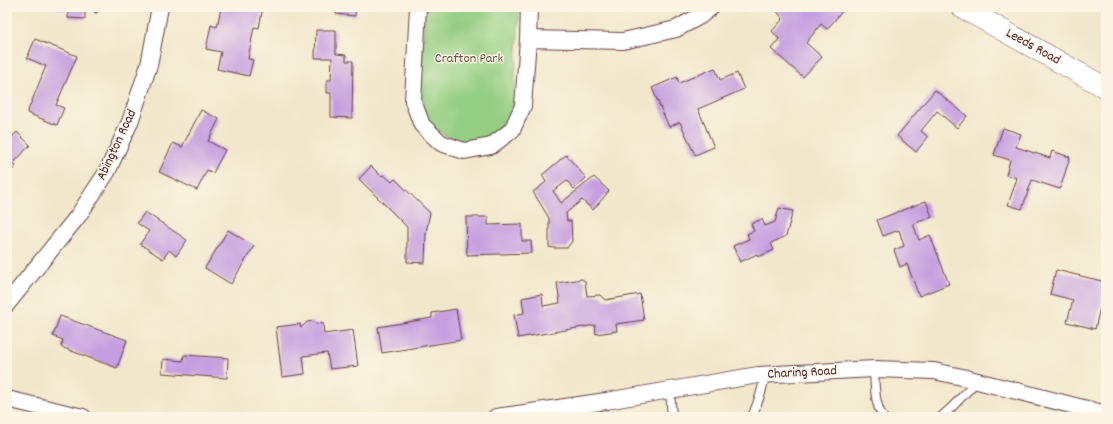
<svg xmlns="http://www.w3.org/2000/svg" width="1113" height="424" font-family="Dekko,sans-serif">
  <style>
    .green { fill: #94ce82; stroke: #6f7656 }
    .building { fill: #c49ee0 }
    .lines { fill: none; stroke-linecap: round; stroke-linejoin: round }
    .service-casing { stroke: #633d43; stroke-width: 10 }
    .minor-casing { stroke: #633d43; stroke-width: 18 }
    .tertiary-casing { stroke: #633d43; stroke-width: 22 }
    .service { stroke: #fff; stroke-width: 8 }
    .minor { stroke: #fff; stroke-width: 16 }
    .tertiary { stroke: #fff; stroke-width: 21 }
    .labels { text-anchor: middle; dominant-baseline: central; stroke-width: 3; stroke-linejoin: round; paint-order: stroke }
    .street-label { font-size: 14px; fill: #4a1f2b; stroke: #fcf5e5 }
    .park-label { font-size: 14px; fill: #605445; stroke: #fcf5e5 }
  </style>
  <rect width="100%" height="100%" fill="#fcf5e5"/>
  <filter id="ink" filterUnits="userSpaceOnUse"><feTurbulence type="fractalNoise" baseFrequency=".025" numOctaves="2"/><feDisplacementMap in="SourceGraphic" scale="8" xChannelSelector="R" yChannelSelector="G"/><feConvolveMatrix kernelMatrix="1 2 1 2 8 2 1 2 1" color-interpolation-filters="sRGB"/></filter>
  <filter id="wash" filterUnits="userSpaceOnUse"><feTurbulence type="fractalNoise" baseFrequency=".012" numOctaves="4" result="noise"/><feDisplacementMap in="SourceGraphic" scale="16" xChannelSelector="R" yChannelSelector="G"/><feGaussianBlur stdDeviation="0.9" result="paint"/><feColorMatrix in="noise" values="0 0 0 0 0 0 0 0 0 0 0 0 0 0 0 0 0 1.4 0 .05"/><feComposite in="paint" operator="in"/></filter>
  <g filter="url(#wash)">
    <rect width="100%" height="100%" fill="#f2e7cb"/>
    <path class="green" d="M425,7h95l-7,99c-7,18 -18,32 -39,35 -15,2 -34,-5 -44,-17 -3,-4 -4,-10 -6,-14 -1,-2 -3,-6 -4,-8 -1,-7 1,-20 1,-28 1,-22 2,-45 4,-67z"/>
    <g id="blocks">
      <path class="building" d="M57,7h40v6h-2v-3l-10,-1v10l-17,-1v-8l-12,-1z
        M225,7h38l-4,21 -5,-1 -6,32 5,1 -4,16 -32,-7 4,-17 -15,-3 5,-24 6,2 4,-19 3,1z
        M337,7h19l-1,9 -19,-2z
        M779,7h67l-19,22 -6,-5 -15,19 16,14 -19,20 -32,-28 8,-10 -7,-8 11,-12 -7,-9z
        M316,30h20v24l10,1v6h7l-1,57 -21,-1v-24h-4v-13h4l1,-22h-17z
        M35,39l42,17 -21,49 8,3 -7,17 -30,-12 19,-47 -19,-8z
        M715,68l5,12 17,-7 7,16 -46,20 16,38 -19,8 -15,-33 -11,5 -17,-39 25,-11 2,6z
        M935,90l32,26 -10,12 -20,-17 -16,20 7,6 -12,15 -19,-16z
        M201,110l18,9 -11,22 17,9 -12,23 -6,-3 -10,20 -38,-18 14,-29 9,4z
        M1003,128l18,6 -5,13 34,11 2,-7 18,6 -10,32 -28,-9 -10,29 -14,-4 9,-27 -11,-3 4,-15 -16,-5z
        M17,132l13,13 -17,19 3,2 -9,9v-33z
        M566,155l20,23 -12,11 -7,-8 -14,10 8,12 33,-26 15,14 -16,19 -11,-10 -16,13 1,8h4l1,20 -5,7h-13l-5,-1v-29l-16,-26 13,-10 -4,-7z
        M371,166l10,10 3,-1 8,7 3,-3 35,34 -4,19 -1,31 -18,-1v-35l-48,-48z
        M926,201l6,16 -19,7 6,16 11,-5 19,49 -30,12 -12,-32 -7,3 -6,-17 10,-4 -5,-16 -16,6 -6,-16z
        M779,208l14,3 -7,25 -15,7 3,7 -16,7 -1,-3 -17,8 -7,-16 16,-7 -2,-5 7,-3 -3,-7 11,-5 3,7 10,-4z
        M145,212l42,28 -11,16 -7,-6 -6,9 -23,-15 9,-13 -12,-8z
        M466,217h22v8l34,-1v17h9l1,12 -65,2z
        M228,230l26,16 -23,38 -26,-16z
        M1056,270l50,12 -11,47 -28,-7 6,-22 -23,-6z
        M582,279l3,2 2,15 13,-1 5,5 35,-6 4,26 -28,4 1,7 -21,3 -1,-9 -77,13 -4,-23 10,-2 -2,-15 20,-4 1,12 17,-3 -3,-20z
        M456,309l5,31 -79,13 -4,-26 54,-9v-5z
        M60,316l67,24 -10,28 -56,-21 2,-7 -10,-4z
        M312,321l4,3 7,-1 1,11 29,-4 5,36 -28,3 -3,-16 -24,3 2,18 -23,3 -6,-50 24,-3 1,4 6,-6z
        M184,355l44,3 -1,20 -65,-5 1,-14 20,2z"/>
    </g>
  </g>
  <g filter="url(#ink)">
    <use href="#blocks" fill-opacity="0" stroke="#633d43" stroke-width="1"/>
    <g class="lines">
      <g class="service-casing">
        <path id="service" d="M874,369c1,16 0,34 9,48
          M670,391l2,26
          M752,417c5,-14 12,-27 12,-42
          M941,417l11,-10 25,-26"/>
      </g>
      <g class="minor-casing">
        <path id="minor" d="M418,7l-5,94 9,24 19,18 23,8 27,-5 21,-16 11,-24 5,-67 1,-32
          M528,39l95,2 53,-12 24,-13 11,-9
          M7,304l71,-88 29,-44 23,-50 19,-57 11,-58
          M7,399l76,18
          M496,417l110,-16 152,-26 116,-6 60,2 28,6 144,37"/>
      </g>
      <g class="tertiary-casing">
        <path id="tertiary" d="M961,7l145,81"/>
      </g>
      <use href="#service" class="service"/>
      <use href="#minor" class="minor"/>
      <use href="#tertiary" class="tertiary"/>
    </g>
  </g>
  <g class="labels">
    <g class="street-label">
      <text transform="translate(1033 47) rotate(29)">Leeds Road</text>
      <text transform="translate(117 145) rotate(-65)">Abington Road</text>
      <text transform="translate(802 373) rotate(-3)">Charing Road</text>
    </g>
    <g class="park-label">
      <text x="469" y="59">Crafton Park</text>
    </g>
  </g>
  <rect width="1113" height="424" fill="none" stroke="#fcf5e5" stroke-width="24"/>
</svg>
